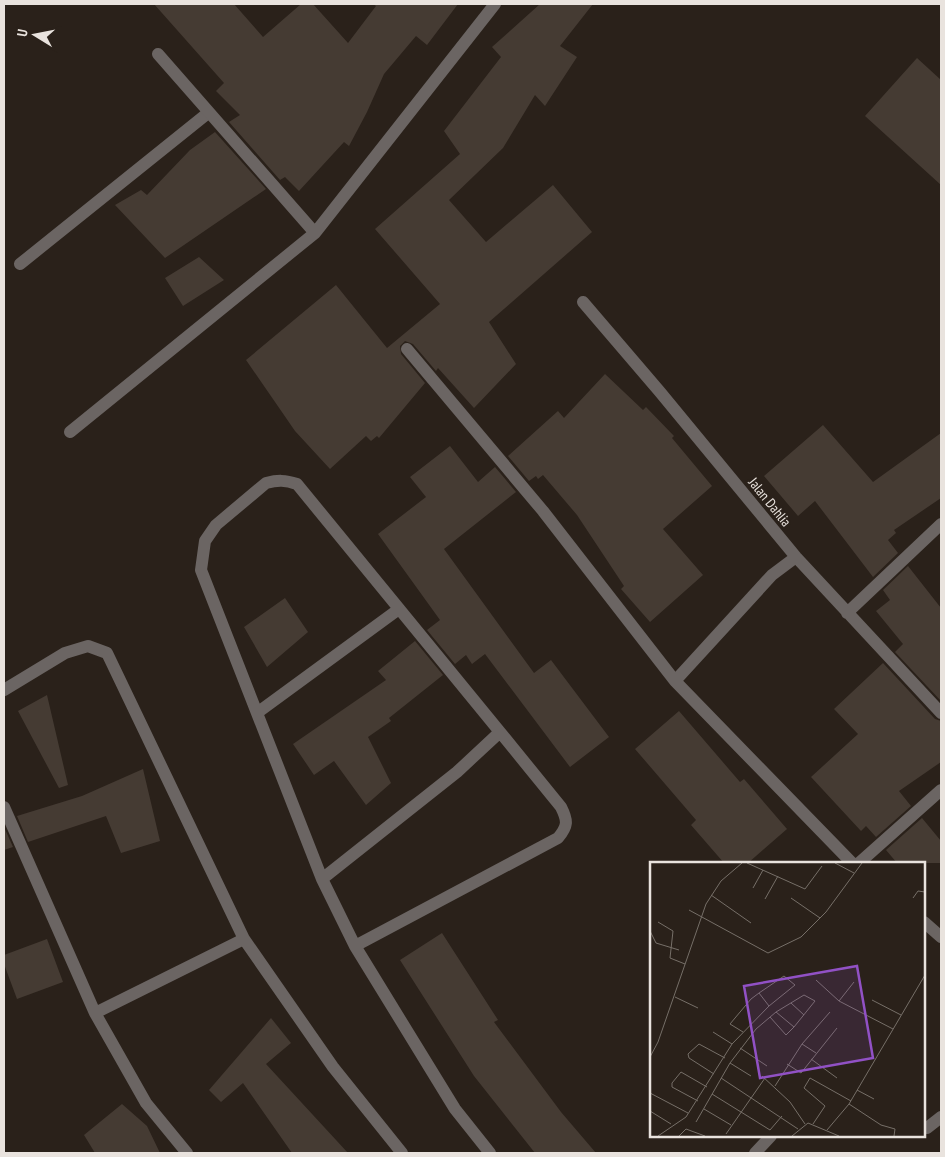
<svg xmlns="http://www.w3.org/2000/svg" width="945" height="1157" font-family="'PT Sans Narrow',sans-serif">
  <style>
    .building { fill: #453b33 }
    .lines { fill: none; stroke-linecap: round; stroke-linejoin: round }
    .lane { stroke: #6b6563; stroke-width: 12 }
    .street { stroke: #6b6563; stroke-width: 12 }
    .labels { text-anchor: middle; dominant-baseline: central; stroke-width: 4.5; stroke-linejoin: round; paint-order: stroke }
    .street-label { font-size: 14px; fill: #e9e3de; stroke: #2a211a }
    .inset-road { fill: none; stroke: #766f68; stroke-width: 1 }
    .view { fill: #9151c5; fill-opacity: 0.15; stroke: #9151c5; stroke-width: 2.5 }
    .inset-edge { fill: none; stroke: #e9e3de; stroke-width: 2.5 }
  </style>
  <rect width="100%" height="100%" fill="#2a211a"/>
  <path class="building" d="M154,4h80l29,33 38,-33h12l35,39 28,-37 -3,-2h85l-31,41 -11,-9 -32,38 -17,38 -18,34 -5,-4 -45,49 -14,-14 -5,3 -51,-58 11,-7 -24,-24 8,-8z
    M540,4h53l-33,42 17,11 -32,49 -10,-11 -32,53 -54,52 37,42 67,-57 39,47 -103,90 27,42 -42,44 -36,-40 -2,3 -23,-27 -8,-3 -5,5 1,8 24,29 -46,55 -2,-2 -6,5 -5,-5 -36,33 -35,-38 -49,-71 90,-75 51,63 53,-44 -65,-75 85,-75 -16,-23 57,-74 -9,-10z
    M917,58l24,22v105l-76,-69z
    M215,132l51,57 -101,69 -50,-53 26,-15 6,5 43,-45z
    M199,257l25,23 -41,26 -18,-28z
    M605,374l38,36 3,-3 28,29 -2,2 40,48 -49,43 40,46 -53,47 -29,-33 3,-3 -47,-71 -34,-40 -5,4 -2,-3 -7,5 -21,-25 50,-45 6,7z
    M823,425l50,57 68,-49v65l-47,32 2,3 -8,7 10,13 -25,24 -58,-76 -17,15 -34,-40z
    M450,446l28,36 17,-15 21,25 -72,57 90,124 17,-13 58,77 -39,30 -85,-113 -13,10 -6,-9 -11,9 -28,-34 13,-10 -62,-86 48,-37 -16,-20z
    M908,566l33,42v93l-46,-49 8,-8 -27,-33 14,-11 -7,-10z
    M285,598l23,34 -41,35 -23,-40z
    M415,641l28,34 -54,43 2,3 -23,16 23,46 -25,22 -32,-44 -20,14 -21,-31 93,-64 -8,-9z
    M883,663l52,56 6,2v41l-42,29 12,15 -35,31 -10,-11 -5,5 -50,-54 47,-43 -24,-25z
    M47,695l21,90 -9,3 -41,-77z
    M679,711l61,71 4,-3 43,50 -39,34h-24l-33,-38 5,-5 -61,-71z
    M143,769l17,72 -39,12 -15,-37 -78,26 -11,-26 65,-20z
    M922,818l19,23v22h-44l-11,-13z
    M4,827l9,20 -9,3z
    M442,933l56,87 -4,2 67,90 35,41h-61l-61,-77 -74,-116z
    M47,939l16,43 -46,17 -13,-35v-9z
    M271,1018l20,25 -25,21 82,89h-56l-49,-70 -22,19 -12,-12z
    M122,1104l25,22 13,27h-65l-11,-18z"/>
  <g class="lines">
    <path class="lane" d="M20,264l188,-151"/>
    <path class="street" d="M158,54l157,179
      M583,302l77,90 136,165 145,156
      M407,349l136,162 132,170 177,182
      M70,432l245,-199 180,-229
      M847,613l94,-89
      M675,681l97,-106 24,-18
      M4,690l61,-37 23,-7 19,7 137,286 89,128 69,86
      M257,713l142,-104
      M4,807l91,206
      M859,863l82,-73
      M322,879l135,-107 43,-40 -203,-248c-12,-4 -19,-4 -31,-1l-50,42 -11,16 -4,29 121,309 33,67 100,163 35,44
      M924,922l17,15
      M355,946l203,-108c10,-12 10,-17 3,-31l-61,-75
      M927,1128l14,-11
      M187,1153l-41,-50 -51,-90 149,-74
      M755,1153l16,-17"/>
  </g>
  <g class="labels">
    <g class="street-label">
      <text transform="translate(770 502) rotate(51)">Jalan Dahlia</text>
    </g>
  </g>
  <g transform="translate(650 862)">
    <rect width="275" height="275" fill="#2a211a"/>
    <path class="inset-road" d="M97,1l58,26 17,-23M185,1l19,10M103,26l10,-18M61,33l40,28M141,36l29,20M263,36l5,-7 7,1M115,37l13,-23M39,48l79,43 33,-16 25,-25 36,-49M8,60l15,9 -3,27 15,6M0,69l6,12 23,7M166,118l23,21 54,28M25,135l23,11M222,138l29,15M189,139l15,-19M141,141l13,12M120,155l16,18 8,-8M63,170l19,12M93,170l-13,-8 21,-25 8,-6 10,13M152,182l14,9M90,186l27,18M0,195l8,-15 48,-138 15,-23 21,-18M161,197l26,19M80,201l21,13M137,202l14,9 36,-45M64,212l-25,-16 -1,-4 11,-10 26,14M112,214l28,26 15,22M71,216l77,51M125,224l27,-42 28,-32M207,228l17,9M0,231l38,20M62,232l58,36 12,-14M48,239l-26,-14v-4l9,-11 26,15M199,242l32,21 14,4 -1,7M54,247l27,16M0,249l21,13M46,260l34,-59 26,-34 20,-17 28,-17 11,6 -21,26 -18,-15M163,262l12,-18 -21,-18 6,-10 41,23M177,268l22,-26 76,-129M76,272l39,-56M8,274l28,-19 46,-73 37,-38 26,-21 -11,-9 -25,17M29,274l7,-7 19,7M142,274l16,-13 31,13"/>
    <path class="view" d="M207,104l16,92 -113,20 -16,-92z"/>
    <rect width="275" height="275" class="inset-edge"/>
  </g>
  <rect width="945" height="1157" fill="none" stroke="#e9e3de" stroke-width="10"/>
  <g transform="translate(35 35) rotate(280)" stroke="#2a211a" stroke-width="4" paint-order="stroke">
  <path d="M0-4L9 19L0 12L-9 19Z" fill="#e9e3de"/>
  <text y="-8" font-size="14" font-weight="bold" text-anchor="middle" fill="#e9e3de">U</text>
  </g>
</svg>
